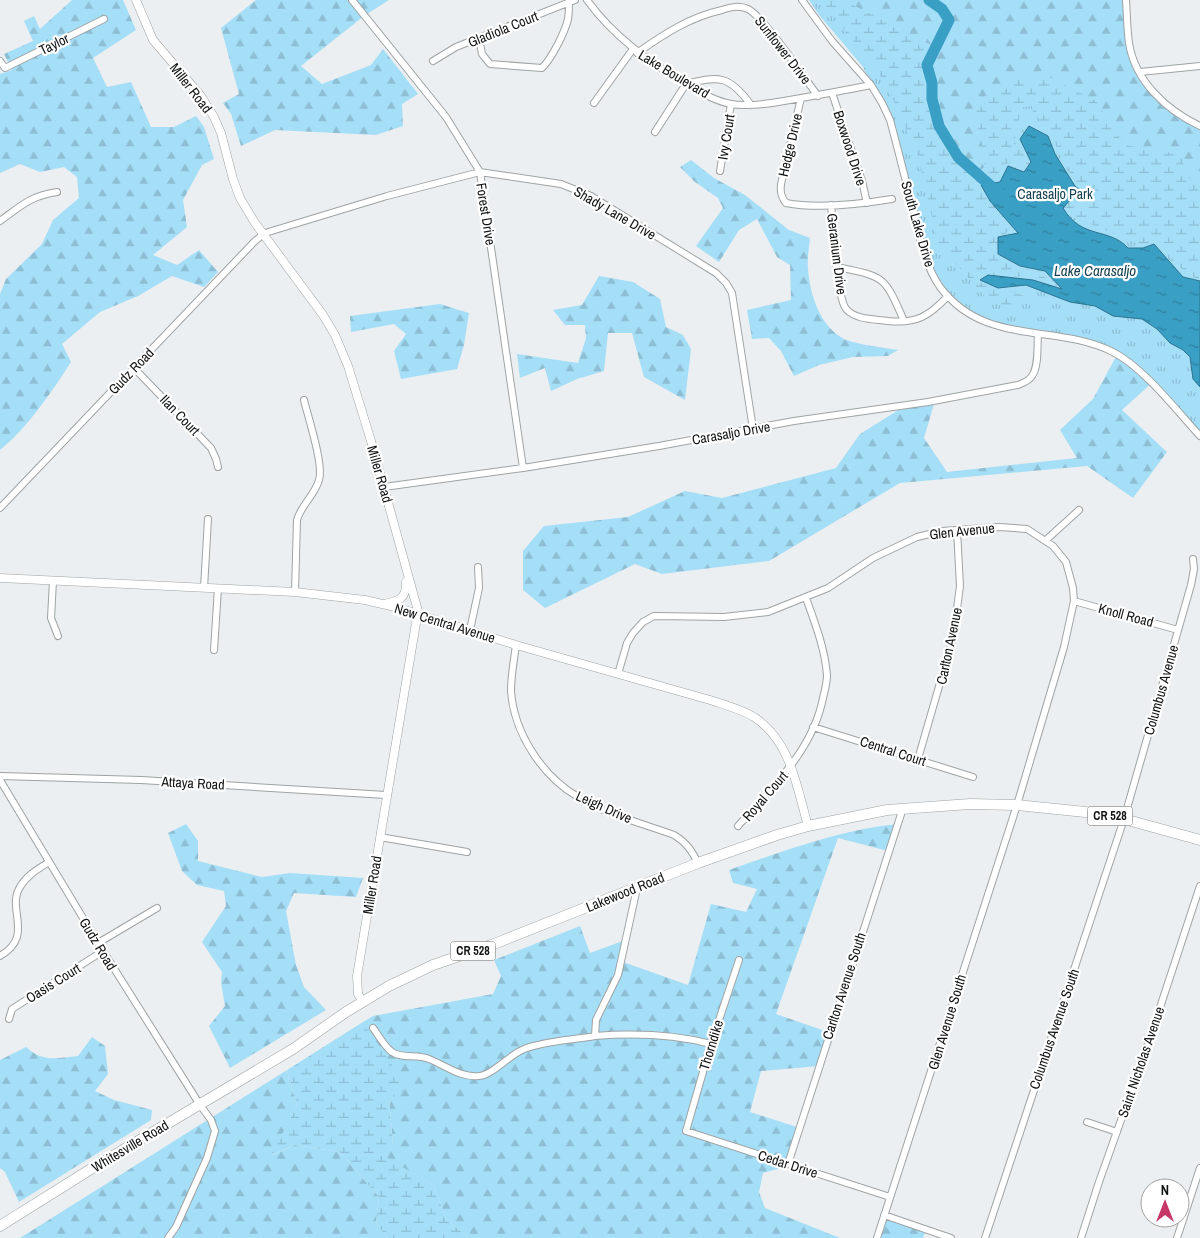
<svg xmlns="http://www.w3.org/2000/svg" width="1200" height="1238" font-family="'Archivo Narrow',sans-serif">
  <style>
    .grass { fill: url(#grass-tufts) }
    .forest { fill: url(#forest-firs) }
    .wetland { fill: url(#wetland-marsh) }
    .water { fill: url(#water-ripples); stroke: #2d7590 }
    .lines { fill: none; stroke-linecap: round; stroke-linejoin: round }
    .river { stroke: #399fc5; stroke-width: 11 }
    .minor-casing { stroke: #9fa3a4; stroke-width: 8 }
    .tertiary-casing { stroke: #9fa3a4; stroke-width: 9 }
    .primary-casing { stroke: #9fa3a4; stroke-width: 11 }
    .minor { stroke: #fff; stroke-width: 6 }
    .tertiary { stroke: #fff; stroke-width: 8 }
    .primary { stroke: #fff; stroke-width: 10 }
    .labels { text-anchor: middle; dominant-baseline: central; stroke-width: 4.5; stroke-linejoin: round; paint-order: stroke }
    .shield { fill: #fff; stroke: #595a5a; stroke-width: 1 }
    .shield-label { font-size: 12px; font-weight: bold; fill: #121314 }
    .street-label { font-size: 14px; fill: #121314; stroke: #fff }
    .park-label { font-size: 14px; fill: #154051; stroke: #fff }
    .water-label { font-size: 15px; font-style: italic; fill: #174253; stroke: #fff }
  </style>
  <defs>
    <pattern id="grass-tufts" width="24" height="20" patternUnits="userSpaceOnUse" patternTransform="scale(1.25)"><rect width="24" height="20" fill="#a5def7"/><path d="M3 7l-1-3M5 7V3M7 7l1-3M15 17l-1-3M17 17v-4M19 17l1-3" fill="none" stroke="#8dbed3"/></pattern>
    <pattern id="forest-firs" width="22" height="20" patternUnits="userSpaceOnUse" patternTransform="scale(1.25)"><rect width="22" height="20" fill="#a5def7"/><path d="M5 1l3.5 6h-7zM16 11l3.5 6h-7z" fill="#8dbed3"/></pattern>
    <pattern id="wetland-marsh" width="20" height="14" patternUnits="userSpaceOnUse" patternTransform="scale(1.25)"><rect width="20" height="14" fill="#a5def7"/><path d="M1 5h8M5 5V1M11 12h8M15 12V8" fill="none" stroke="#8dbed3"/></pattern>
    <pattern id="water-ripples" width="26" height="14" patternUnits="userSpaceOnUse" patternTransform="scale(1.25)"><rect width="26" height="14" fill="#399fc5"/><path d="M2 4q2-2 4 0t4 0M15 11q2-2 4 0t4 0" fill="none" stroke="#2f809f"/></pattern>
  </defs>
  <rect width="100%" height="100%" fill="#ebeff1"/>
  <path class="grass" d="M809,0h317l8,59 23,37 43,30v310l-63,-67 -40,-24 -97,-17 -37,-18 -30,-36 -42,-150 -28,-57 -44,-52z"/>
  <path class="forest" d="M72,0h51l13,30 -43,28 14,29 24,-5 20,45h23l22,-11 8,11 10,32 -12,6 -19,35 4,27 -34,28 24,10 22,-15 19,22 -14,15 -32,-11 -34,20 -38,16 -38,32 9,18c-21,32 -42,64 -71,88v-156l6,-15 36,-35 11,-24 26,-22 -2,-21 -13,-10 -24,5 -20,-8 -20,9v-99l12,-4 -8,-16 29,-13 -9,-20 10,-5 6,13z
    M256,0h133l-25,16 -63,50 21,18 49,-19 12,-16 35,45 -16,10 1,22 -27,9 -101,-5 -34,16 -10,-32 -8,-11 16,-9 -18,-66z
    M843,0h284l4,59 25,37 44,27v69l-17,-22 1,-15 -60,-10 -28,-44 -45,-23 -76,35 10,53 -8,9 -11,-9 -37,-53 4,-67z
    M691,160l23,18 31,17 44,35 21,8c-1,10 -3,21 -2,31 2,26 12,57 36,70 10,5 42,9 54,11l-10,6 -35,1 -34,8 -25,11 -13,-25 -12,-13 -17,1 -5,-29 44,-10 -1,-35 -13,-8 -20,-38 -18,11 -20,32 -23,-16 27,-38 -5,-10 -23,-16 -15,-15z
    M599,276l34,6 27,17 6,28 17,8 8,14 -6,51 -41,-23 -12,-44h-24l-4,38 -27,8 -26,12 -6,-23 -25,10 -3,-24 61,9 8,-25 -1,-13h-20l-12,-15 29,-5z
    M440,304l29,9 -5,32 -7,24 -56,10 -7,-28 12,-17 -12,-10 -43,8 -1,-16z
    M1118,353l36,28 -32,29 45,42 -34,46 -46,-32 -187,17 -131,78 -107,13 -27,-10 -90,44 -22,-18v-39l21,-25 84,-9 57,-26 37,7 114,-30 24,-34 40,-25 34,-5 -10,34 23,34 130,-14 -17,-28 33,-31z
    M186,824l12,17v20l64,16 28,-4 73,5 -7,19 -62,-4 -8,18 10,54 8,22 22,23 -96,58 -21,-42 16,-20 -4,-23 1,-11 -20,-30 24,-36 -2,-15 -27,-6 -15,-14 -14,-38z
    M897,824l-9,27 -50,-13 -62,176 55,19 -12,33 -58,5 -11,41 50,16 -12,38 -25,7 -4,19 6,16 75,30h-371l-23,-19 -12,-33 -49,-29 8,-12 -4,-46 -26,-77 10,-6 120,-22 8,-18 -7,-16 86,-34 10,27 38,-14 -5,23 65,23 23,-81 35,8 11,-23 -24,-6 -4,-13c55,-19 110,-40 168,-46z
    M92,1037l13,9 3,28 -13,17 19,9 38,10 -1,10 -132,82 -14,-30 -5,-4v-108l26,-13c17,16 31,11 52,9z
    M287,1070l10,36 -25,49 23,-10 45,7 39,45 -3,26 11,15h-367z
    M883,1215l43,14 -3,9h-50z"/>
  <path class="wetland" d="M821,0h22l90,46 -4,67 37,53 11,8 8,-8 -10,-53 12,-12 36,-24 28,1 45,23 28,44 60,10 -1,15 17,22v90l-46,-33 -97,-38 21,-22 -29,-57 -20,-26 -8,2 -7,36 17,8 21,18 -27,4 -8,-12 -18,3 1,21 -22,-5 34,43 -18,28 74,37 -42,-13 -37,4 -10,-10 -4,11 57,17 -28,9 -17,-8 -49,-55 -19,-85 -33,-76z
    M363,1022l36,53 4,16 -14,8 4,46 -7,12 48,29 12,33 23,19h-82l-11,-15 3,-26 -39,-45 -45,-7 -24,10 26,-49 -10,-36z"/>
  <path class="water" d="M1029,126l19,10 7,18 20,32 6,5 -9,7 -9,10c19,32 46,19 65,40h15l11,-4 29,33 17,4v106l-7,-8 -3,-22 -7,-7 -13,-7 -13,-14 -15,-10 -29,-3 -18,-10 -25,-4 -44,-17 -28,3 -18,-8 8,-5 45,5 29,9 -17,-18 -25,-5 -22,-12v-17l20,-4 -28,-32 -9,-16 19,-3 8,-16 16,6 7,-10 -11,-23z"/>
  <g class="lines">
    <path class="river" d="M929,0l13,9 7,11 -22,45 5,18v16l7,27 19,31 42,37"/>
    <g class="minor-casing">
      <path id="minor" d="M352,0l94,117 34,55 43,296
        M587,0c26,36 61,61 99,84 13,8 29,17 45,20 17,3 36,0 53,-3 29,-5 58,-10 87,-16
        M802,0l30,41 39,44 11,18 8,17c8,29 15,59 23,88 6,27 11,56 27,79 45,60 115,36 173,65 30,15 64,59 87,84
        M1126,0c1,14 1,29 3,43 6,38 37,67 71,83
        M479,38l3,16 8,10 52,4c10,-10 23,-36 26,-49 1,-6 1,-11 1,-16
        M637,53c27,-19 53,-36 85,-43 9,-3 17,-5 26,-1 15,7 57,70 70,87
        M0,61l5,7 99,-49
        M433,61l23,-14 119,-47
        M1140,72l60,-6
        M832,93l30,88 5,22
        M801,98l-20,86c-1,8 0,13 5,19 31,6 75,1 106,-4
        M594,103l39,-54
        M655,132l31,-48c33,-9 44,-8 65,21
        M720,171l11,-67
        M831,205c2,18 5,95 16,105 10,10 28,9 41,11 29,3 41,-5 60,-25
        M0,221c21,-15 30,-25 57,-29
        M837,267c48,10 47,8 67,54
        M134,368l77,80 5,11 2,8
        M384,487l139,-19 136,-22 135,-25 134,-19 90,-17c5,-2 11,-4 14,-9 7,-10 5,-30 6,-42
        M0,508l255,-267 10,-8 122,-37 93,-24 81,12 30,12 125,77 10,10 6,10 21,136
        M1046,540l33,-30
        M53,581l-2,37 7,18
        M204,588l4,-69
        M295,592l2,-72c4,-15 18,-25 22,-40 5,-15 -11,-63 -15,-80
        M1074,601l104,29
        M470,630l9,-42 -1,-21
        M516,645c-2,15 -5,30 -5,46 3,42 31,85 67,106 27,17 66,27 96,38 12,7 18,16 24,28
        M214,650l4,-62
        M618,674l9,-31 6,-10 10,-11 11,-6 70,1 44,-5 60,-24 45,-30 44,-21 25,-6 15,-1 42,-3 28,2 26,17 13,16 7,26 1,13 -10,46 -47,158 -140,433
        M813,727l160,50
        M918,759l35,-121 7,-52 -3,-56
        M0,776l141,4 245,15
        M0,780l98,163 102,162 11,15 4,11 -8,27 -31,69 -8,11
        M738,826c34,-38 75,-76 85,-128 2,-8 4,-15 4,-23 -2,-26 -12,-52 -21,-77
        M380,837l87,15
        M98,943l59,-35
        M0,956c35,-20 6,-47 20,-69 7,-12 18,-18 29,-25
        M739,960l-28,84 -25,87 204,66
        M9,1019l3,-10 91,-58
        M373,1028c6,8 11,18 19,24 10,7 25,2 37,7 16,6 31,19 50,17 14,-1 30,-21 45,-27 20,-8 49,-9 71,-13l1,-16 22,-45 19,-87
        M595,1036c39,-3 77,-2 116,8
        M1087,1122l30,10
        M788,1164l115,-356
        M884,1215l67,23
        M985,1238l139,-419 67,-234 3,-16 -1,-10
        M1081,1238l18,-56 48,-135 53,-161
        M1177,1238l23,-70"/>
    </g>
    <g class="tertiary-casing">
      <path id="tertiary" d="M136,0l17,40 48,56 13,21 7,16 12,46 7,19 15,25 68,92 12,20 13,31 23,75 47,170 -61,365 1,18 5,8
        M0,578l295,14 70,8 30,7 121,38 194,55c15,5 31,9 44,17 37,24 43,71 54,109
        M384,604c14,-3 23,-5 22,-22"/>
    </g>
    <g class="primary-casing">
      <path id="primary" d="M0,1226l91,-57 202,-120 53,-37 43,-26 44,-21 61,-21 204,-81 79,-28 31,-9 79,-16 83,-6 47,1 78,8 29,6 76,21"/>
    </g>
    <use href="#minor" class="minor"/>
    <use href="#tertiary" class="tertiary"/>
    <use href="#primary" class="primary"/>
  </g>
  <g class="labels">
    <g class="shield">
      <rect x="1087.5" y="806.5" width="45" height="19" rx="4"/>
      <rect x="450.5" y="941.5" width="45" height="19" rx="4"/>
    </g>
    <g class="shield-label">
      <text x="1110" y="816">CR 528</text>
      <text x="473" y="951">CR 528</text>
    </g>
    <g class="street-label">
      <text transform="translate(503 29) rotate(-22)">Gladiola Court</text>
      <text transform="translate(54 44) rotate(-26)">Taylor</text>
      <text transform="translate(783 50) rotate(52)">Sunflower Drive</text>
      <text transform="translate(674 74) rotate(31)">Lake Boulevard</text>
      <text transform="translate(191 88) rotate(52)">Miller Road</text>
      <text transform="translate(726 137) rotate(-81)">Ivy Court</text>
      <text transform="translate(790 145) rotate(-77)">Hedge Drive</text>
      <text transform="translate(850 148) rotate(72)">Boxwood Drive</text>
      <text transform="translate(615 213) rotate(30)">Shady Lane Drive</text>
      <text transform="translate(486 214) rotate(81)">Forest Drive</text>
      <text transform="translate(918 224) rotate(74)">South Lake Drive</text>
      <text transform="translate(837 254) rotate(83)">Geranium Drive</text>
      <text transform="translate(131 371) rotate(-46)">Gudz Road</text>
      <text transform="translate(180 415) rotate(46)">Ilan Court</text>
      <text transform="translate(731 433) rotate(-10)">Carasaljo Drive</text>
      <text transform="translate(380 474) rotate(74)">Miller Road</text>
      <text transform="translate(962 531) rotate(-6)">Glen Avenue</text>
      <text transform="translate(1126 615) rotate(15)">Knoll Road</text>
      <text transform="translate(445 623) rotate(17)">New Central Avenue</text>
      <text transform="translate(949 646) rotate(-78)">Carlton Avenue</text>
      <text transform="translate(1161 690) rotate(-74)">Columbus Avenue</text>
      <text transform="translate(893 751) rotate(18)">Central Court</text>
      <text transform="translate(193 783) rotate(3)">Attaya Road</text>
      <text transform="translate(765 796) rotate(-49)">Royal Court</text>
      <text transform="translate(604 807) rotate(24)">Leigh Drive</text>
      <text transform="translate(372 885) rotate(-81)">Miller Road</text>
      <text transform="translate(625 892) rotate(-22)">Lakewood Road</text>
      <text transform="translate(98 944) rotate(59)">Gudz Road</text>
      <text transform="translate(53 983) rotate(-32)">Oasis Court</text>
      <text transform="translate(844 986) rotate(-72)">Carlton Avenue South</text>
      <text transform="translate(947 1022) rotate(-73)">Glen Avenue South</text>
      <text transform="translate(1054 1029) rotate(-71)">Columbus Avenue South</text>
      <text transform="translate(711 1045) rotate(-73)">Thorndike</text>
      <text transform="translate(1141 1062) rotate(-71)">Saint Nicholas Avenue</text>
      <text transform="translate(130 1146) rotate(-31)">Whitesville Road</text>
      <text transform="translate(788 1164) rotate(18)">Cedar Drive</text>
    </g>
    <g class="park-label">
      <text x="1055" y="194">Carasaljo Park</text>
    </g>
    <g class="water-label">
      <text x="1095" y="270">Lake Carasaljo</text>
    </g>
  </g>
  <g transform="translate(1165 1203)"><circle r="24" fill="#ffffff" stroke="#a0a1a1"/>
  <path d="M0-4L9 19L0 12L-9 19Z" fill="#c53868"/>
  <text y="-8" font-size="14" font-weight="bold" text-anchor="middle" fill="#121314">N</text>
  </g>
</svg>
